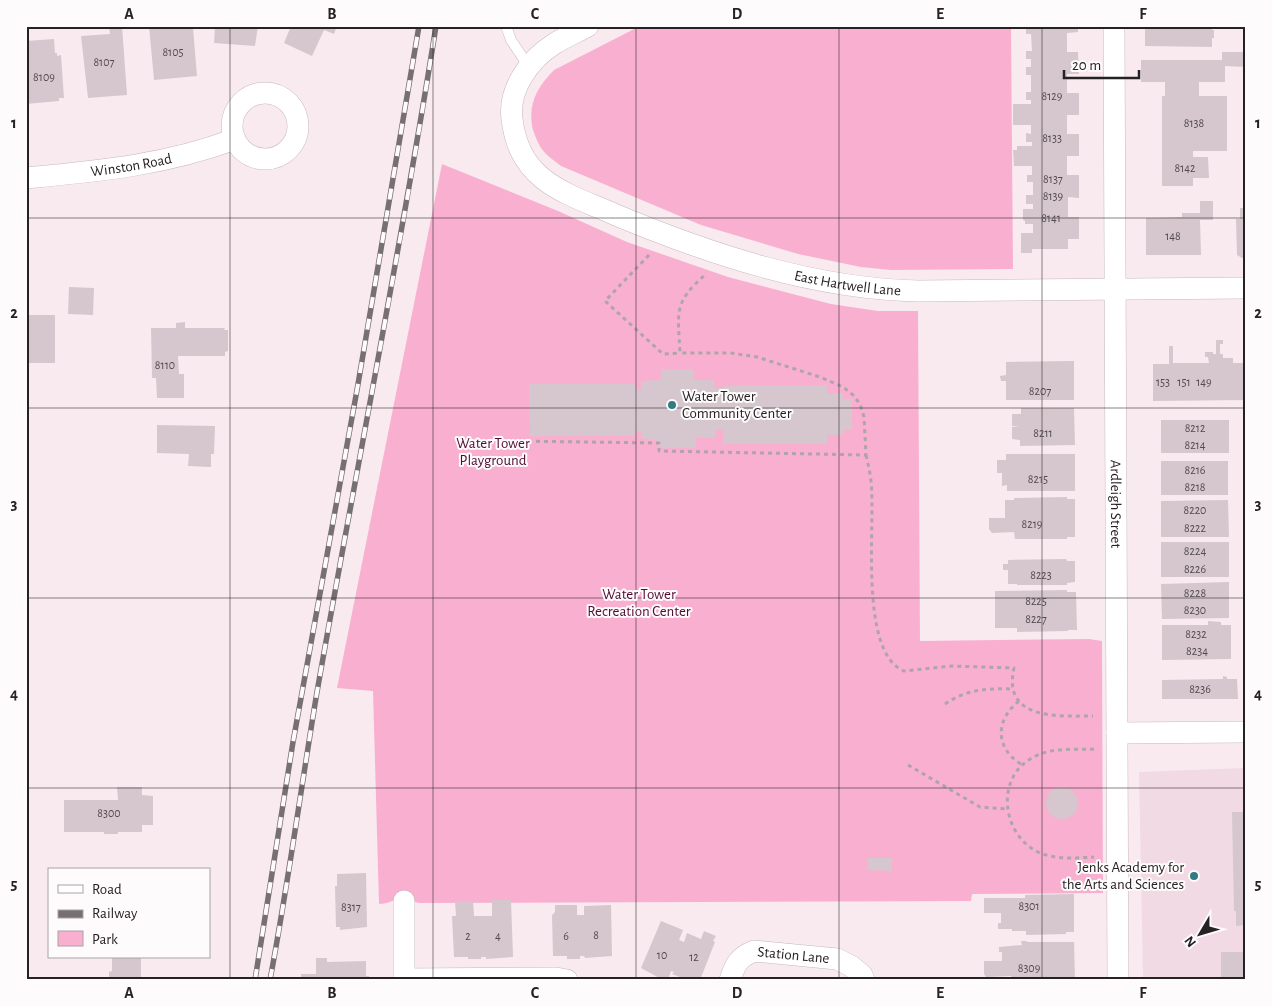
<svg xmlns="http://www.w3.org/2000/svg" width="1272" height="1006" font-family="'Alegreya Sans',sans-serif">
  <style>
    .built { fill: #f1dae3 }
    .green { fill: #f9b0d0 }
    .building { fill: #d5c7cd }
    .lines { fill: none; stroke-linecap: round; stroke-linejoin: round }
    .service-casing { stroke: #c6b8be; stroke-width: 11 }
    .minor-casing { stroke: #c6b8be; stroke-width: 22 }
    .path { stroke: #afa4a9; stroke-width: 3; stroke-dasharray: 4 4; stroke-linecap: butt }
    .service { stroke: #fff; stroke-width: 10 }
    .minor { stroke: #fff; stroke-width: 21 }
    .rail-casing { stroke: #786f73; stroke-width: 5.5 }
    .rail { stroke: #fefbfc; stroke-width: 4; stroke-dasharray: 11; stroke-linecap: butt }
    .grid { fill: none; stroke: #262123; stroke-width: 1; stroke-opacity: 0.55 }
    .poi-dot { fill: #327b80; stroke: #fefbfc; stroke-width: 2 }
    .labels { text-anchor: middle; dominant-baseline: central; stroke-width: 4; stroke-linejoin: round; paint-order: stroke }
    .number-label { font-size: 12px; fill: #524a4e }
    .street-label { font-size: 15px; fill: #262123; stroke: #fefbfc }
    .poi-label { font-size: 15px; fill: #262123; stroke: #fefbfc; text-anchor: start }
    .park-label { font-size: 15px; fill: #510c33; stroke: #fefbfc }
    .neatline { fill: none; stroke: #262123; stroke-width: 2 }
    .grid-label { font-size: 16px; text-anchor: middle; font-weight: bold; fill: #262123 }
  </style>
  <rect width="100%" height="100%" fill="#f9eaf0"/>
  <path class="built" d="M1246,768v212h-103l-4,-208z"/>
  <path class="green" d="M640,26h371l2,243 -122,1 -30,-3 -63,-13 -97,-29 -140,-59c-5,-4 -11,-8 -15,-12 -7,-7 -10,-16 -13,-24 -6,-25 4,-43 21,-60z
    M442,164l116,47 69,31 101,35 103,27 47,7h40l2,330 169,-2 13,2 1,252 -131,1 -1,7 -552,2c-5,-1 -11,-4 -16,-4 -9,0 -15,5 -24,5l-6,-213 -36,-3z"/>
  <path class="building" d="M109,26h13l5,69 -39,3 -7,-62 29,-2z
    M149,26l44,2 4,48 -43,4z
    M215,26h43l-3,20 -41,-3z
    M291,26h46l-3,8 -10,-4 -12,26 -28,-13z
    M1026,26h52v6l-11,1v19h11l1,22h-12v19h12v22h-12v19h12v22h-12v19h12v23l-11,-1v20h11v22h-11v10h-36v4h-11v-20h12v-9h-8v-3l-2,-1v-11h10v-5h-7v-9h7v-13h-6v-7h5v-9h-18l-1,-16h4v-4h15v-4h-6v-9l5,1v-9h-18v-21h18v-4h-5v-8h5v-17h-5v-8h5v-8h-5v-8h6l-1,-17h-5z
    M1145,26h67v4h2v8h-2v9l-67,-1z
    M54,39l1,14h2v3l4,-1 3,43h-5v3l-33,3v-63z
    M1222,52h24v15l-21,-1v16h-26v14h28v55h-34v6h15l1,21h-16v8h-31v-90h3v-14h-24v-22h81z
    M1200,201h13v19h-13l1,35h-55v-37l36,-1v-4h18z
    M1240,208h6v50h-4l-5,-3 -1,-36h4z
    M69,287l25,1 -1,27 -25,-1z
    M26,315h29v48h-29z
    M185,322v6h40l-1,2h4v21l-3,1v4h-47l1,18h5v24h-27l-1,-20h-4l-1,-50h25v-5z
    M1216,340h7v4h-3v10h3v4h10v5h13v37l-93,1v-37h16v-18h4v17h36l-1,-6h-3v-5h8v2h3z
    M1074,361v39h-68v-19h-5l-1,-5 6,-1v-13z
    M661,369h32v11h21v8h9v-2l104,-1v9h16v5h9v31h-9l-1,5h-15v9h-104v-15l-8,1v8h-19v10h-36v-7l-19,-3v-7h-6v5h-105l-1,-52h106v5h6v-8l20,-1z
    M1021,408h53l1,37 -55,1v-6l-8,-1v-12h7l-7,-1v-12h9z
    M1161,420h68v33h-68z
    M157,425l58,1 -1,28h-3v13l-23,-1 1,-12 -32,-1z
    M1006,454h69v37h-68v-6l-5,1v-13h-5v-13h9z
    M1161,461h67v34h-67z
    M1067,497v2h8v38h-8v2h-52l-1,-7 -22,1 -3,-4v-11h16v-18h9v-2z
    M1228,500l1,37h-68v-36z
    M1161,542h68v35h-68z
    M1066,559l1,2h8v21l-8,1v2h-50v-1h-9v-14h-5v-6h5v-4z
    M1229,582v36l-67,1 -1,-35z
    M1067,590v2h9l1,38h-9v1l-51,1v-4h-22v-37z
    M1208,621l13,1v3h10v34l-69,1v-35h46z
    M1223,676l4,1v2h10l1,20h-76v-19l61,-1z
    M1046 803a16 16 0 1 1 32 0a16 16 0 1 1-32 0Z
    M117,787h25v8l11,1v29h-11v7h-24v2h-14v-2h-40v-32h54z
    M1232,812h14v113l-10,1v-15h-2z
    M868,858h24v13l-24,-1z
    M366,873l1,54 -27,3v-3h-4l-1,-41h2v-12z
    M1074,894v38h-8v2l-40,1v-4h-14v-2h-14v-6h3v-10h-17v-15h41v-3z
    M492,900h19l2,57 -27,2v-2h-5v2h-13v-2h-14l-2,-41h4l-1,-15h18l1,15h18z
    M555,905h22v10h7v-9l27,-1 1,51 -27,2 -1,-2h-4v3h-13v-3h-14l-1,-41 3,-3z
    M661,921l22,9 -4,10 5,2 3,-9 14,6 3,-8 12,5 -3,5 2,1 -15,38h-9l-6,-2v1l-13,-5 2,-2 -3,-1 -3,9h-5l-22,-12z
    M1021,941h6v1h47l1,38 -63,-1 -1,-3 -25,1 -2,-3v-13h18v-9h-3v-5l23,-2z
    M1221,952h25v28h-25z
    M112,957h29v23h-32v-8l3,-1z
    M316,958h11v4l39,-1v15h3v4h-68v-6h15z"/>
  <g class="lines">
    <g class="service-casing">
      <path id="service" d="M506,26l5,14 18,27"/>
    </g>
    <g class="minor-casing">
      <g id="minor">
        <path id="s1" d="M588,26c-11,6 -23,11 -34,18 -24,15 -46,45 -42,75 3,24 11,43 30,59 21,17 50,26 74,37 96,40 199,74 303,76l327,-3"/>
        <path id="s2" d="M1114,26l4,954"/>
        <circle cx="265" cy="126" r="33"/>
        <path id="s3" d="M26,178c73,-7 140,-13 209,-39"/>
        <path d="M1117,733l129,-1"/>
        <path d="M404,979l152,-1 11,2"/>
        <path d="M404,980v-79"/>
        <path id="s4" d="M730,980c5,-16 9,-23 24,-29l83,8 14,7 11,9 2,5"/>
      </g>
    </g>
    <path class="path" d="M649,255l-44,46 58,53 17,-1
      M512,441l147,2v8l207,4 -2,-38 -4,-13 -7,-9 -10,-8 -23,-10 -63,-20 -26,-4h-51c-2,-41 -7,-50 25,-78
      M866,455c2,9 4,17 5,26 5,43 -13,171 33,190l48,-5 62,2c-12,53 45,48 79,48
      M1019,701c-24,19 -24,47 2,63
      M945,704c20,-14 42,-16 66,-15
      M1094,749c-20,1 -42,-2 -60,8 -39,19 -33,77 4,95 17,8 38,6 56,5
      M908,765l72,42 27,2"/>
    <use href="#service" class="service"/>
    <use href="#minor" class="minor"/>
    <g class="rail-casing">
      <path id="rail" d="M255,980l38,-238 64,-352 62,-364
        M270,980c18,-96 31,-192 47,-288 39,-222 84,-443 119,-666"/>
    </g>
    <use href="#rail" class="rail"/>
  </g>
  <path class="grid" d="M230,26v954M433,26v954M636,26v954M839,26v954M1042,26v954M26,218h1220M26,408h1220M26,598h1220M26,788h1220"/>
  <g class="poi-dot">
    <circle cx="672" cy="405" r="5"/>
    <circle cx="1194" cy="876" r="5"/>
  </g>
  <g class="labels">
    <g class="number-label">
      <text x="173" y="52">8105</text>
      <text x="104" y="62">8107</text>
      <text x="44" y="77">8109</text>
      <text x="1052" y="96">8129</text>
      <text x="1194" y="123">8138</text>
      <text x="1052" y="138">8133</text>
      <text x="1185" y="168">8142</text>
      <text x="1053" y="179">8137</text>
      <text x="1053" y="196">8139</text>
      <text x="1051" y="218">8141</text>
      <text x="1173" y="236">148</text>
      <text x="165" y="365">8110</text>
      <text x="1163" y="382">153</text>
      <text x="1184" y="382">151</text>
      <text x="1204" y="382">149</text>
      <text x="1040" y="391">8207</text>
      <text x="1195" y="428">8212</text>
      <text x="1043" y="433">8211</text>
      <text x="1195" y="445">8214</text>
      <text x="1195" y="470">8216</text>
      <text x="1038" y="479">8215</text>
      <text x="1195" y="487">8218</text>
      <text x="1195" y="510">8220</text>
      <text x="1032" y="524">8219</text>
      <text x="1195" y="528">8222</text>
      <text x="1195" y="551">8224</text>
      <text x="1195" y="569">8226</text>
      <text x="1041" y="575">8223</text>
      <text x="1195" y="593">8228</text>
      <text x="1036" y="601">8225</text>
      <text x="1195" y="610">8230</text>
      <text x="1036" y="619">8227</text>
      <text x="1196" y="634">8232</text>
      <text x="1197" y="651">8234</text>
      <text x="1200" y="689">8236</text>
      <text x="109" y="813">8300</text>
      <text x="1029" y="906">8301</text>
      <text x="351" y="907">8317</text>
      <text x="596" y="935">8</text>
      <text x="468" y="936">2</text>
      <text x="498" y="936">4</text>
      <text x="566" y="936">6</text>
      <text x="662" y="955">10</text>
      <text x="694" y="957">12</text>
      <text x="1029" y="968">8309</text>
    </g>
    <g class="street-label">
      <text stroke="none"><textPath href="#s3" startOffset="106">Winston Road</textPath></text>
      <text stroke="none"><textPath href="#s1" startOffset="522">East Hartwell Lane</textPath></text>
      <text stroke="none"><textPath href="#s2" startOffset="478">Ardleigh Street</textPath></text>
      <text stroke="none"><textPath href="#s4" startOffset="79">Station Lane</textPath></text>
    </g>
    <g class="poi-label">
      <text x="682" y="396">Water Tower<tspan x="682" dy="17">Community Center</tspan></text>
      <text x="1184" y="867" text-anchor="end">Jenks Academy for<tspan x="1184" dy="17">the Arts and Sciences</tspan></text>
    </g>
    <g class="park-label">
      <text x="493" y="443">Water Tower<tspan x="493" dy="17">Playground</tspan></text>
      <text x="639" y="594">Water Tower<tspan x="639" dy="17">Recreation Center</tspan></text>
    </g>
  </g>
  <rect width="1272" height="1006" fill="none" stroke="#fefbfc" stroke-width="55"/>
  <rect x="48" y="868" width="162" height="90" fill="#fefbfc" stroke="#a8a4a5"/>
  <rect x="58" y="885" width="25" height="8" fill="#ffffff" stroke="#a8a4a5"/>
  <text x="92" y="894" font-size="15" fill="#262123">Road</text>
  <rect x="58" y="910" width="25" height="8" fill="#786f73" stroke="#a8a4a5"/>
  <text x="92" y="918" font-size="15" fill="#262123">Railway</text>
  <rect x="58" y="931" width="25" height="15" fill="#f9b0d0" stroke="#a8a4a5"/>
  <text x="92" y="944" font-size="15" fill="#262123">Park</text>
  <g transform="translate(1200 934) rotate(232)" stroke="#fefbfc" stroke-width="4" paint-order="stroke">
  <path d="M0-4L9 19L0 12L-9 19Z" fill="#262123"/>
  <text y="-8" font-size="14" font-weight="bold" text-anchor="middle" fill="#262123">N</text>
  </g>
  <path d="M1064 70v8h75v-8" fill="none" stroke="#262123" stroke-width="2.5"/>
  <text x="1072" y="70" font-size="15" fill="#262123" stroke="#fefbfc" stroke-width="4" paint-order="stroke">20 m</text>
  <rect x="28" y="28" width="1216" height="950" class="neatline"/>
  <g class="grid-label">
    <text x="129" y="19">A</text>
    <text x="332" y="19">B</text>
    <text x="535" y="19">C</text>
    <text x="737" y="19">D</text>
    <text x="940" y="19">E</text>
    <text x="1143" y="19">F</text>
    <text x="14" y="128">1</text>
    <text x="1258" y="128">1</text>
    <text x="14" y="318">2</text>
    <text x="1258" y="318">2</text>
    <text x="14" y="509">3</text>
    <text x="1258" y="509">3</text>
    <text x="14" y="699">4</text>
    <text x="1258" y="699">4</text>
    <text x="14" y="889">5</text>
    <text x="1258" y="889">5</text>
    <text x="129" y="998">A</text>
    <text x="332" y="998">B</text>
    <text x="535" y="998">C</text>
    <text x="737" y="998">D</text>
    <text x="940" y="998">E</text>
    <text x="1143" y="998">F</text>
  </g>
</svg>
